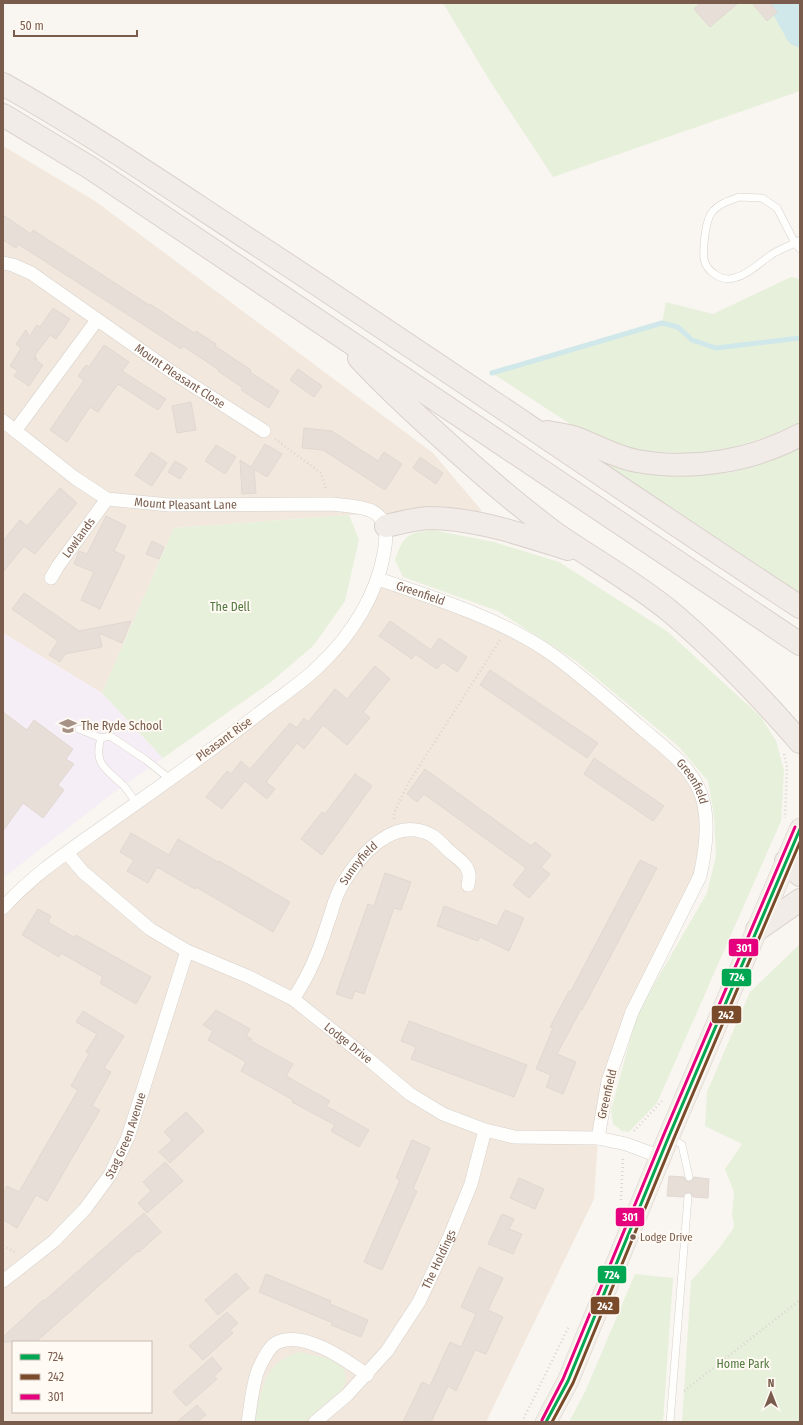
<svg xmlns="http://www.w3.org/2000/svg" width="803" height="1425" font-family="'Fira Sans Condensed',sans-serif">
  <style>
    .residential { fill: #f2e8de; fill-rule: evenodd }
    .education { fill: #f6eef6 }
    .green { fill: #e7f0db }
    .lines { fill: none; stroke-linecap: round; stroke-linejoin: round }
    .stream { stroke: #d0e8ea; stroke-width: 5 }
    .river { stroke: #d0e8ea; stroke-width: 30 }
    .building { fill: #e6ded7; stroke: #e2d8d2 }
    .service-casing { stroke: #d7d1cb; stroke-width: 8 }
    .minor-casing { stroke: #d7d1cb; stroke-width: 14 }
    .primary-casing { stroke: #dad1cc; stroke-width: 22 }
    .trunk-casing { stroke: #dad1cc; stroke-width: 24 }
    .path { stroke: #dcd5d0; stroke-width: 2.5; stroke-dasharray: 1 3; stroke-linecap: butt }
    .service { stroke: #fefefd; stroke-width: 7 }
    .minor { stroke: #fefefd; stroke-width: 13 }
    .primary { stroke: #f3eee8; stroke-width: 21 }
    .trunk { stroke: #f2ece8; stroke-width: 22 }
    .bus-1-casing { stroke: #fffaf3; stroke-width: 6 }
    .bus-2-casing { stroke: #fffaf3; stroke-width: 6 }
    .bus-3-casing { stroke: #fffaf3; stroke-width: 6 }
    .bus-1 { stroke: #00a651; stroke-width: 3 }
    .bus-2 { stroke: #7a4b2a; stroke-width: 3 }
    .bus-3 { stroke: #e5007d; stroke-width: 3 }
    .bus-dot { fill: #7a5c4d; stroke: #fffaf3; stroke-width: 1.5 }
    .labels { text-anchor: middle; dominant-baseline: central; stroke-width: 4; stroke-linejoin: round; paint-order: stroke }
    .bus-label { font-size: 11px; fill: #7a5c4d; stroke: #fffaf3; text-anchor: start }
    .street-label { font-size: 12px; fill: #7a5c4d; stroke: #fffaf3 }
    .park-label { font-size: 12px; fill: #537a41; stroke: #fffaf3 }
    .poi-label { font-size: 12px; fill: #7a5c4d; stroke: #fffaf3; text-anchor: start }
    .line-badge { stroke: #fffaf3; stroke-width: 1.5 }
    .badge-label { font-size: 11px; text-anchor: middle; font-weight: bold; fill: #fff }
  </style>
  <rect width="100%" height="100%" fill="#f9f5f0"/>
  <path class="residential" d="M3,146l92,55 338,252 49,58 -133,4 -175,13 -72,165 -99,-60z
    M378,579l129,49 102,72 89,86 5,75 -71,151 -34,126 -4,61 -108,223h-483v-514l319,-244zM13,1342h138v70h-138z"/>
  <path class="education" d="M3,633l99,60 61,65 -54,38 -106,82z"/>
  <path class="green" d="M443,3h331l26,45v43l-247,86 -63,-96z
    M791,277l9,2v147l-6,3 -86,26 -75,-5 -55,-21 -86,-56 170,-50 4,-21 47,12z
    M800,448v145l-197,-131 55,11h72z
    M349,515l10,25 -14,61 -31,44 -43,37 -108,76 -61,-65 72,-165z
    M433,530l61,12 65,20 109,70 93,85 15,24 8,29 -3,51 -124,282 -28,29 -7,-1 -9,-7 -2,-14 26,-96 70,-121 9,-37 -2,-41 -6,-34 -30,-35 -102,-85 -78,-50 -95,-34 -8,-17c9,-25 12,-27 38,-30z
    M800,944v478h-118l9,-141 27,-31 15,-21 1,-6 -2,-7 2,-24 -9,-23 17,-25 -37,-18 2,-34 43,-100z
    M635,1274l38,4 -10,144h-94l16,-30z
    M300,1352l30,7 14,10 2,14 -5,7 -37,32h-49c7,-33 8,-60 45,-70z"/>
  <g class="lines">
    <path class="stream" d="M492,373l170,-50 16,4 14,13 24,8 84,-10"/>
    <path class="river" d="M784,3l16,29"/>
  </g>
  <path class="building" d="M700,3h38l-28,24 -16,-18z
    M752,3h18l7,9 -10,9z
    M3,215l28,19 2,-4 116,75 1,-1 44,29 2,-2 20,13 -1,2 36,24 -1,2 29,19 -10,17 -28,-18 2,-2 -25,-17 1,-1 -36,-24 -2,3 -163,-105 -2,4 -13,-8z
    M53,308l17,11 -14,20 -6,-4 -15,20 2,5 -4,-2 10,7 -14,21 -15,-10 4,-5 -8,-5 11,-18 -5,-4 10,-14 3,7 8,-12 3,2z
    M104,345l25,17 -7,9 44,28 -8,11 -40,-26 -20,28 -8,-5 -23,35 -17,-12 34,-50 -6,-4 8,-11 3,2z
    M298,369l24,17 -8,11 -24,-17z
    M191,402l5,28 -19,3 -5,-27z
    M304,428l28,3 46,30 6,-9 18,12 -17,26 -62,-40 -21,-2z
    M265,444l17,10 -15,23 -13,-8 2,24 -14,1 -2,-34 11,7z
    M216,445l20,12 -11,17 -20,-13z
    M151,452l16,11 -15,23 -17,-11z
    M420,457l23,16 -7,11 -23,-16z
    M175,461l12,7 -7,11 -12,-7z
    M60,488l17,15 -42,51 -11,-8 -21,26v-31l17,-21 7,6z
    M106,516l20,10 -12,25 11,5 -25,53 -19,-9 13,-28 -20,-8 5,-13 8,3z
    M152,541l12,6 -5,12 -13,-5z
    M24,593l55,38 52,-10 -9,22 -23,-10 3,14 -37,7 -5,8 -11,-7 9,-14 -46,-32z
    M390,621l41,29 8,-12 28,19 -10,15 -14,-10 -6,7 -22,-15 -3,5 -33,-23z
    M375,666l15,13 -27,33 7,6 -23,27 -24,-20 -19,24 -7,-6 -31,39 9,7 -8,10 -22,-18 -23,28 -16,-12 21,-26 4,3 10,-13 9,8 40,-46 7,5 7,-10 4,4 27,-33 12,10z
    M490,670l108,73 -11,15 -107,-73z
    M3,712l24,18 7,-10 39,29 -7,10 8,5 -16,21 6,5 -21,28 -20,-15 -20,28z
    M594,758l70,48 -11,15 -69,-47z
    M425,769l106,77 4,-4 16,13 -10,12 9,7 -21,24 -16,-13 13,-17 -102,-74 -7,8 -10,-8z
    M355,774l17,12 -50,69 -21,-16 21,-27 3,2z
    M131,833l38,22 9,-16 40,23 1,-1 71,41 -17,30 -77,-45 -1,2 -38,-22 -9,16 -21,-12 7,-11 -14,-8z
    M640,860l17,8 -75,142 -1,-1 -24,45 19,8 -13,32 -17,-7 5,-12 -15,-6 17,-41 -3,-1 19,-36h2z
    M385,873l26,9 -10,28 -7,-2 -30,86 -9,-3 -3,8 -16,-5 32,-90 6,2z
    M444,906l53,20 8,-16 19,8 -15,33 -29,-14 -2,4 -41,-15z
    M38,909l13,7 -3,6 27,16 1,-3 75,42 -15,27 -36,-21 3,-6 -42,-24 -2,4 -37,-22z
    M216,1010l34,19 -4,7 6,3 -1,2 42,23 -7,12 44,25 -4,5 43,24 -10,17 -28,-16 4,-6 -43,-23 1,-2 -52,-29 5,-9 -38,-22 5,-9 -10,-6z
    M83,1011l41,25 -20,32 7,4 -19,34 8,4 -53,91 -11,-6 -19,33 -14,-8v-26l4,-8 12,6 59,-102 -7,-4 18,-32 -3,-2 11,-18 -21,-12z
    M409,1021l118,44 -13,32 -103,-38 5,-12 -15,-6z
    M186,1112l18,19 -34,32 -11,-11 13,-12 -8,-8z
    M412,1140l18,8 -17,41 4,2 -35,79 -18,-8 36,-82 -4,-2z
    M165,1162l18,19 -36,32 -9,-10 13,-12 -8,-9z
    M669,1176l15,1 4,5 4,-1 2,-4 15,2 -1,19 -15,-1 -2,-4 -3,-1 -5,5 -16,-1z
    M519,1178l25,11 -9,20 -25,-11z
    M144,1213l17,19 -22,20 -1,-1 -102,91h-33v-5l40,-37 1,1z
    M502,1214l12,5 -5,10 13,5 -9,20 -25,-10z
    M479,1267l24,11 -15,32 15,7 -17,37 -11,-4 -19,41 -8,-5 -17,36h-28l19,-40 8,4 20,-44 11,5 15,-33 -15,-7z
    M236,1273l13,15 -31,27 -13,-15z
    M266,1274l65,27 -1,3 38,16 -7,17 -30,-12 2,-2 -74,-31z
    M227,1312l11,11 -8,7 3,3 -30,27 -14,-14z
    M212,1357l10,12 -8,7 3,3 -31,27 -13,-14z
    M197,1405l9,10 -9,7h-20z"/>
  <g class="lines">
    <g class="service-casing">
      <path id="service" d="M739,197l23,1 15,10 18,35c-8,4 -17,7 -24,12 -12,8 -23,20 -37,23 -12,4 -28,-7 -30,-19 -1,-11 1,-40 9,-48 7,-8 16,-10 26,-14z
        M800,240l-5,3 5,6
        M79,729l22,9
        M136,803c-4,-6 -8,-13 -13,-18 -17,-16 -30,-21 -22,-47l9,-2 36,24 24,19
        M671,1137l11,8 7,32
        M670,1422l18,-225"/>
    </g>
    <g class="minor-casing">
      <g id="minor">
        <path id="s1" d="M3,263l10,2 18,8 141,99 92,59"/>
        <path id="s2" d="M3,421l72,57 32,21 62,6 162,-1c37,4 62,3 53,49 -7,41 -32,81 -62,110 -16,17 -37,30 -56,45 -52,41 -107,79 -162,118 -35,25 -73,50 -101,82"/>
        <path d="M15,431l82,-111"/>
        <path id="s3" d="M51,578l7,-12 49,-67"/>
        <path id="s4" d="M378,579c57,19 126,41 175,76 30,22 58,47 86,71 22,19 46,35 59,61 13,26 8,61 2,89l-68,136 -24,69 -10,57"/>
        <path id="s5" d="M67,853l16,19 67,57 37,22 62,26 44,22 74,59 43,36 33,20 42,16 29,7 84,1 28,6 35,13"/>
        <path id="s6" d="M293,999c16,-23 26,-47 34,-74 5,-13 8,-29 15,-40 17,-29 51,-70 89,-50 7,4 13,11 18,16 13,11 24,16 19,34"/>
        <path id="s7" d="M3,1281l51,-40 31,-32 25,-34 18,-38 59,-186"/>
        <path d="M248,1422c3,-17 4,-38 11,-54 4,-8 9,-20 17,-25 27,-14 70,17 91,32"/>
        <path id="s8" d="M315,1422l32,-27 40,-44 32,-49 30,-64 22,-54 14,-54"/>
      </g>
    </g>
    <g class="primary-casing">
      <path id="primary" d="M546,1422l22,-41 101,-245 131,-307"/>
    </g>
    <g class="trunk-casing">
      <path id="trunk" d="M3,84c89,50 173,108 259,164 180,118 358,241 538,359
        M3,115l86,52 711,477
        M359,358c26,28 54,54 83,80 36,33 73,65 113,95 39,27 81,50 117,80 47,40 88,83 128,129
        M547,432c9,2 20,3 29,6 21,8 39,19 61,23 54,10 115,0 163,-26
        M386,526c13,-3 28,-7 42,-8 48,0 95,17 140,31
        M786,861l14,14
        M757,930l43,-30"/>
    </g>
    <path class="path" d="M275,439l46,34 5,17
      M784,754l3,13 -2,51
      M394,819v-6l15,-31 91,-142
      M634,1131l28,-30
      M621,1200l2,-43
      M3,1246l14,7
      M684,1391l116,-91
      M522,1422l47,-96"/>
    <use href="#service" class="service"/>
    <use href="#minor" class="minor"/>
    <use href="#primary" class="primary"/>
    <use href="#trunk" class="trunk"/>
    <g class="bus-1-casing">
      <path id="bus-1" d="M546,1422l22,-41 101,-245 131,-307"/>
    </g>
    <g class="bus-2-casing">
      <path id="bus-2" d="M552,1422l21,-39 101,-245 126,-296"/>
    </g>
    <g class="bus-3-casing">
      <path id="bus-3" d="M542,1420l21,-41 101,-245 131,-307"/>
    </g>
    <use href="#bus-1" class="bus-1"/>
    <use href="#bus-2" class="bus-2"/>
    <use href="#bus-3" class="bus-3"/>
  </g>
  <defs>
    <g id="school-bare" transform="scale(1.38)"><path d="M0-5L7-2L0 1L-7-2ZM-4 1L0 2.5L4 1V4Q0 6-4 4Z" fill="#a69286" stroke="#fffaf3" stroke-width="2.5" paint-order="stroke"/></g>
  </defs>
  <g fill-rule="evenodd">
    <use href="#school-bare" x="68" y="726"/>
  </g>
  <circle class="bus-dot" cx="633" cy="1237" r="3.5"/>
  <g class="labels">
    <g class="bus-label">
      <text x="640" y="1237">Lodge Drive</text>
    </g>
    <g class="street-label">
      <text stroke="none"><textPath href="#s1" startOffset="211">Mount Pleasant Close</textPath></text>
      <text stroke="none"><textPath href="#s2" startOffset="209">Mount Pleasant Lane</textPath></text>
      <text stroke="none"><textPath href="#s3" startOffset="49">Lowlands</textPath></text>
      <text stroke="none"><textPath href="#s4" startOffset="45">Greenfield</textPath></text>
      <text transform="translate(224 739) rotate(-36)">Pleasant Rise</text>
      <text stroke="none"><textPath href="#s4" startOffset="381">Greenfield</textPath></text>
      <text stroke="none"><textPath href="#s6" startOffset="152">Sunnyfield</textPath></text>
      <text stroke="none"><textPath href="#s5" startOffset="343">Lodge Drive</textPath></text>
      <text transform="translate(607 1094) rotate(-77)">Greenfield</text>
      <text stroke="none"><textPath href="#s7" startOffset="194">Stag Green Avenue</textPath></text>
      <text stroke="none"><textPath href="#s8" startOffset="207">The Holdings</textPath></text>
    </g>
    <g class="park-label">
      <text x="230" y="607">The Dell</text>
      <text x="743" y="1364">Home Park</text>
    </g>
    <g class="poi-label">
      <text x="81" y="726">The Ryde School</text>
    </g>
  </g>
  <g class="line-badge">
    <rect x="728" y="938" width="31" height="19" rx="4" fill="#e5007d"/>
    <rect x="721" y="968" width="31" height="19" rx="4" fill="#00a651"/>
    <rect x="711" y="1005" width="31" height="19" rx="4" fill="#7a4b2a"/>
    <rect x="615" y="1207" width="30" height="20" rx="4" fill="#e5007d"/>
    <rect x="597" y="1265" width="30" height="19" rx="4" fill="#00a651"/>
    <rect x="590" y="1296" width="30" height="19" rx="4" fill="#7a4b2a"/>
  </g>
  <g class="badge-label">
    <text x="744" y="952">301</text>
    <text x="737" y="981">724</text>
    <text x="726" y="1019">242</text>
    <text x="630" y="1221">301</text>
    <text x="612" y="1279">724</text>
    <text x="605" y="1310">242</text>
  </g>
  <rect width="803" height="1425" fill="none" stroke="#7a5c4d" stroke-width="8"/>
  <rect x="12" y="1341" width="140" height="72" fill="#fffaf3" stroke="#cabbb1"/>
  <rect x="20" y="1354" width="20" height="6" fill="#00a651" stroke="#cabbb1"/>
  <text x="48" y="1361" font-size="12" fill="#7a5c4d">724</text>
  <rect x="20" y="1374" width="20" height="6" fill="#7a4b2a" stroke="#cabbb1"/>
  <text x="48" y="1381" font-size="12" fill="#7a5c4d">242</text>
  <rect x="20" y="1394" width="20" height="6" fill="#e5007d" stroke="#cabbb1"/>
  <text x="48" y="1401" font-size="12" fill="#7a5c4d">301</text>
  <g transform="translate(771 1393)" stroke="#fffaf3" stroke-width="3" paint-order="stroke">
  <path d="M0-3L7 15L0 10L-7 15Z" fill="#7a5c4d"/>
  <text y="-6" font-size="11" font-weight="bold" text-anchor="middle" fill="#7a5c4d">N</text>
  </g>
  <path d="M14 30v6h123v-6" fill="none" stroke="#7a5c4d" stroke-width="2"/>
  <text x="20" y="30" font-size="12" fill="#7a5c4d" stroke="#fffaf3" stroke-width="3" paint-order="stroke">50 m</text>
</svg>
